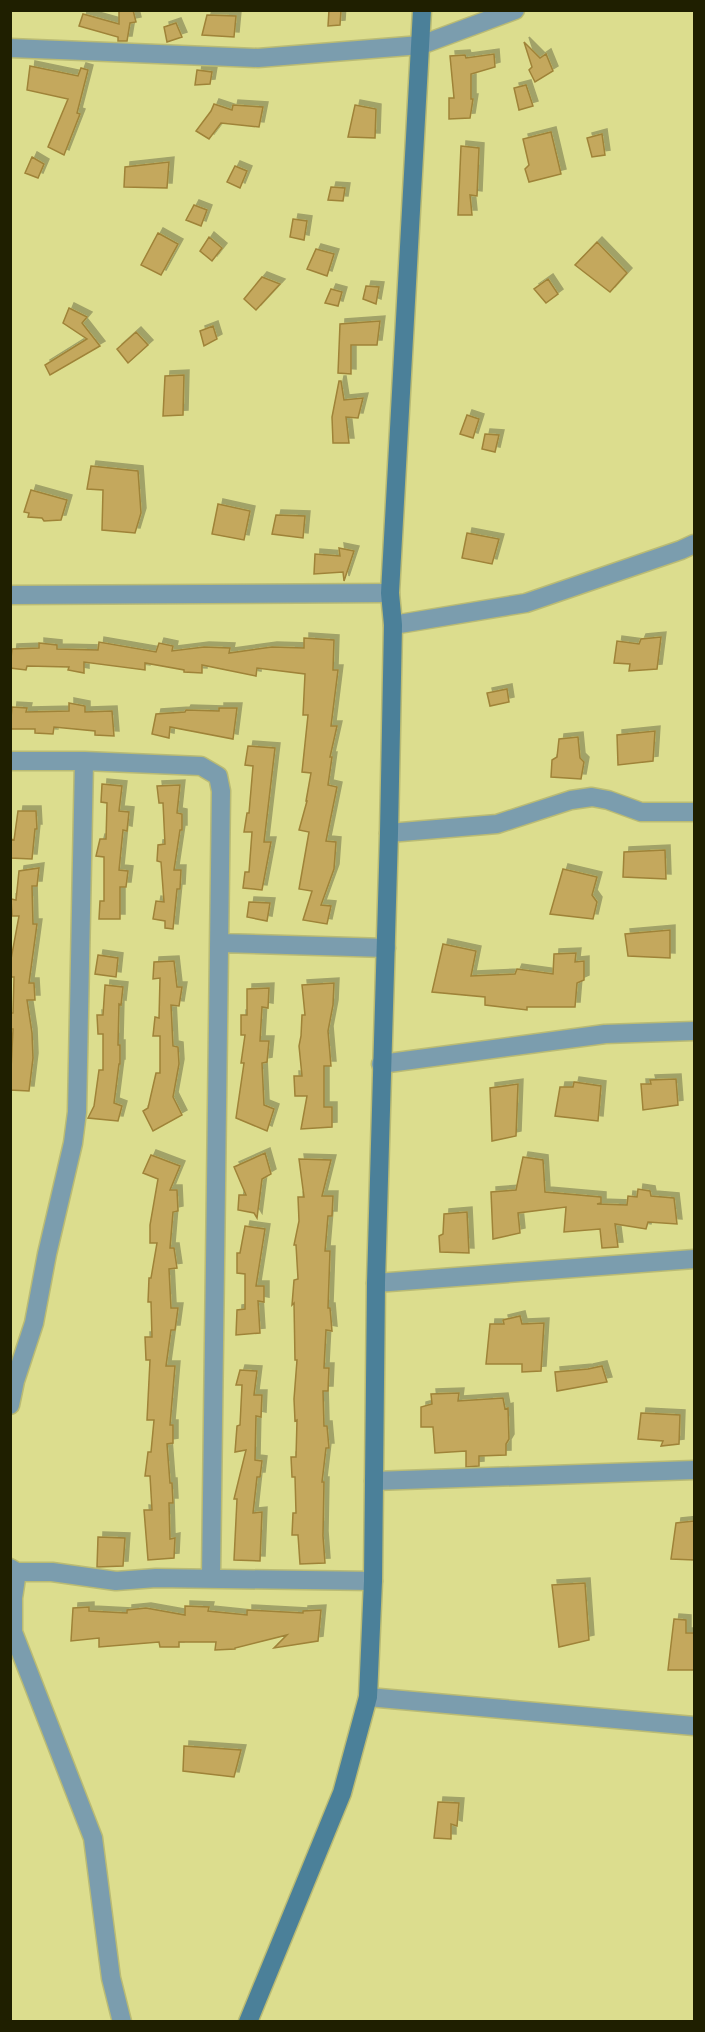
<svg xmlns="http://www.w3.org/2000/svg" width="705" height="2032" font-family="'DejaVu Sans',sans-serif">
  <style>
    .building { fill: #c4a85d; stroke: #9f8338; stroke-width: 1.5; filter: url(#shadow) }
    .lines { fill: none; stroke-linecap: round; stroke-linejoin: round }
    .street-casing { stroke: #babb74; stroke-width: 21 }
    .secondary-casing { stroke: #babb74; stroke-width: 21 }
    .street { stroke: #7b9dae; stroke-width: 18 }
    .secondary { stroke: #4b8099; stroke-width: 18 }
  </style>
  <defs>
    <filter id="shadow"><feDropShadow dx="5" dy="-5" stdDeviation="0" flood-color="#0004"/></filter>
  </defs>
  <rect width="100%" height="100%" fill="#dcdd8e"/>
  <path class="building" d="M133,10l3,12 -6,1 -3,18h-9v-4l-39,-11 4,-12 36,10v-13z
    M329,10h12l-1,15 -12,1z
    M207,15l29,1 -2,21 -32,-2z
    M176,23l6,14 -15,5 -3,-15z
    M524,42l16,16 6,-4 7,17 -18,11 -6,-12 3,-3z
    M494,54l1,13 -24,7v25h2l-3,19 -21,1v-21h5l-4,-42 15,-1 1,3z
    M30,66l48,10 3,-8 7,2 -11,43 3,1 -16,41 -16,-8 20,-48 -41,-9z
    M197,70l15,2 -2,12 -15,1z
    M526,85l7,21 -14,4 -5,-22z
    M214,104l18,6 1,-5 30,2 -4,20 -38,-4 -12,16 -13,-8 15,-20z
    M355,105l21,4 -1,29 -27,-1z
    M551,132l10,42 -32,8 -4,-13 4,-4 -6,-26z
    M602,134l3,21 -13,2 -5,-19z
    M461,146l18,2 -2,48 -7,-1 2,20h-14z
    M32,157l12,7 -6,14 -13,-5z
    M169,162l-2,26 -43,-1 1,-20z
    M235,166l12,5 -7,17 -13,-6z
    M331,187l14,1 -2,13 -15,-1z
    M194,205l13,5 -6,16 -15,-6z
    M293,219l14,2 -3,19 -14,-3z
    M158,233l20,11 -17,31 -20,-10z
    M209,237l13,11 -10,13 -12,-10z
    M597,242l30,31 -17,19 -35,-27z
    M316,249l18,5 -7,22 -20,-7z
    M262,277l18,7 -24,26 -12,-11z
    M548,279l10,15 -12,9 -12,-14z
    M366,286l13,1 -3,17 -13,-5z
    M331,289l11,3 -4,14 -13,-3z
    M69,308l18,9 -5,6 18,23 -50,29 -5,-10 42,-26 -24,-16z
    M380,321l-3,24h-26v29l-13,-1 2,-49z
    M213,326l4,13 -13,7 -4,-15z
    M136,332l12,13 -20,18 -11,-14z
    M184,375l-1,40 -20,1 2,-40z
    M339,381h2l3,19 19,-2 -5,20 -12,-1 3,26h-16l-1,-26z
    M467,415l12,4 -6,19 -13,-4z
    M485,434l14,1 -4,17 -13,-3z
    M91,466l47,5 3,42 -6,20 -33,-3 1,-40 -16,-1z
    M31,490l36,10 -6,20 -17,1 -2,-3 -14,-1 1,-4 -5,-1z
    M218,504l32,7 -6,29 -32,-6z
    M276,515l29,1 -2,22 -31,-4z
    M467,533l32,6 -7,25 -30,-6z
    M339,548l15,3 -10,30 -1,-9 -29,2 1,-20 25,2z
    M661,637l-4,32 -28,2 1,-7 -16,-1 3,-22 22,3 2,-5z
    M304,638l30,2 -1,30h5l-7,56h6l-7,31h2l-4,28 9,2 -11,54 10,1 -2,27 -13,36 10,1 -4,18 -24,-4 9,-29 -13,-2 10,-57 -10,-2 8,-29h-1l5,-28 -9,-1 6,-57h-5l2,-41 -48,-6 -1,8 -54,-11v8l-18,-1v-2l-39,-7v7l-61,-8v11l-16,-3 1,-3 -42,-1 -1,4 -16,-2 2,-19 27,-1v-5l18,2v4l41,1 1,-8 57,10 3,-9 14,3 -1,5 32,-4 26,1 -1,5 43,-6 32,1z
    M507,689l2,13 -19,4 -3,-13z
    M69,703l16,3v6l27,-1 2,25 -19,-1v-4l-41,-4 -1,7 -18,-1v-4h-25l2,-22 15,1 -1,4 43,-1z
    M219,708h18l-4,31 -63,-12 -1,11 -17,-4 4,-20 29,-2 1,-2 33,1z
    M655,731l-2,30 -35,4 -1,-30z
    M578,737l2,21 4,4 -3,17 -30,-2 1,-17 5,-3 2,-18z
    M248,746l27,2 -11,94h7l-9,48 -19,-2 2,-16h4l3,-40h-8l3,-19h2l4,-47 -8,-1z
    M102,784l20,2 -3,25 10,1 -2,19 -4,-1 -4,40 9,1 -2,16h-6v32h-21l1,-18h4v-44l-8,-1 4,-17h6l1,-36 -6,-1z
    M180,785l-3,28 5,1v16h-2l-6,40h7l-1,19h-3l-4,40 -8,-1v-7l-12,-2 3,-18 8,1 -3,-40 -4,-1 1,-16 7,-1 -2,-41h-4l-2,-17z
    M18,811h18l1,18h-2l-3,30 -22,-1 1,-19 3,1z
    M665,850l1,29 -43,-2 1,-25z
    M39,868l-2,18h-5l1,38h4l-8,59h5l1,17h-8l5,33 1,25 -4,33 -19,-1 3,-61h-3v-16h3l1,-36h-4l1,-18 8,-43h-7l-1,-17 5,1 3,-29z
    M563,869l34,8 -5,18 5,7 -4,17 -43,-5z
    M249,902l21,1 -3,18 -20,-4z
    M670,930v28l-42,-2 -3,-22z
    M443,944l33,7 -5,25 44,-2 2,-5 36,5 1,-20 22,-1 -1,9 9,-1v19l-7,3 -2,24h-48v3l-42,-5v-8l-53,-5z
    M98,955l20,3 -2,19 -21,-3z
    M174,961l3,26h5l-3,19 -8,-1 2,41 5,1 1,17 -6,33 9,18 -29,16 -10,-20 5,-3 8,-35h4v-37h-7l2,-19 4,1 1,-40 -7,1 1,-17z
    M334,983l-1,22 -5,26 3,35h-7v41h8v20l-31,2 6,-33h-12l-1,-20h8l-3,-30 2,-10 1,-21h3l-3,-30z
    M105,985l18,2 -2,18 -2,-1 -1,41h2v19h-1l-5,39 8,3 -4,15 -30,-3 6,-12 5,-36h4v-36h-5l-1,-19h6z
    M269,988l-1,20 -6,-1 -2,34h9l-2,21 -5,1 2,42 10,4 -7,22 -31,-13 8,-55h-3l4,-28h-4v-20h6v-26z
    M676,1079l2,26 -35,5 -2,-26h10l-1,-4z
    M574,1082l27,4 -3,35 -43,-5 5,-29h13z
    M518,1084l-2,52 -24,5 -2,-53z
    M265,1153l6,21 -9,5 -5,39 -3,-5 -16,-3 1,-15h7l-12,-28z
    M151,1155l29,11 -10,24h7l1,21 -5,1 -3,36h4l3,20 -8,1 2,39h7l-3,22h-4l-5,36h9l-5,59h3v18l-6,1 3,39h2l1,20h-4l1,36 5,-1 -1,20 -26,2 -4,-50h8l-2,-34h-5l3,-24h3l3,-32h-7l3,-60h-4l-1,-23h7l-1,-35h-3l1,-24h2l6,-35h-7v-18l8,-46 -15,-6z
    M523,1157l20,3 2,32 56,5v6l-4,1 30,1 1,-9 9,1 1,-8 12,2 1,5 23,2 3,26 -29,-2 -2,7 -31,-5 3,23 -16,1 -2,-19 -36,3 2,-25 -48,6 2,20 -27,6 -2,-47 25,-2z
    M299,1159l32,1 -9,36h11l-1,20h-4l-3,35h5l-2,57h2l2,23 -6,-1 -2,38h5l-1,23h-5l1,35h3l2,22h-3l-4,34h2l-1,54 2,27 -25,1 -2,-29h-6l1,-22h3l-1,-36h-3l-1,-20h5l1,-37 -2,1 -1,-22 3,-39h-2l-1,-57 -2,2 2,-25 4,-1 -2,-34h-2l5,-24 -1,-24h6z
    M467,1212l2,41 -29,-1 -1,-16 4,-2 1,-20z
    M245,1226l20,3 -9,57h8v16l-6,-1 2,32 -24,2 1,-25 8,-1v-35l-8,-1v-20h3z
    M520,1316l2,8 22,-1 -3,48 -19,1v-8h-36l4,-40h14l-1,-4z
    M602,1366l5,16 -50,9 -2,-19 33,-3z
    M240,1370l17,1 -3,24h8l-1,22 -5,-1 -1,44 7,1 -2,16h-3l-4,36 9,-1 -2,49 -26,-1 3,-61h-3l12,-49 -11,2 2,-26 3,-1 2,-40h-6z
    M459,1393l-1,8 45,-3 2,11 3,-1 1,31 -3,5v11l-27,1v10l-13,1v-16l-31,2 -2,-26h-12v-20l11,-3 -1,-10z
    M641,1413l39,2 -1,29 -18,2 2,-5 -25,-2z
    M694,1521v39l-23,-1 5,-36z
    M98,1537l27,1 -2,28 -26,1z
    M585,1583l4,57 -30,7 -7,-62z
    M185,1606l24,1 -1,4 39,4v-5l56,3v-2l18,-1 -3,31 -44,7 13,-13 -52,13v1l-20,1 1,-8h-37v5h-19l-1,-5 -60,5v-9l-28,3 2,-33 16,-1v4l38,2v-3l19,-2 39,7z
    M674,1619l12,1v13h8v37h-26z
    M184,1746l57,4 -7,27 -51,-6z
    M438,1802l21,1 -2,23 -6,-2v15l-17,-1z"/>
  <g class="lines">
    <g class="street-casing">
      <path id="street" d="M10,48l248,10 163,-13 94,-35
        M10,595l380,-2
        M393,625l133,-22 155,-53 13,-6
        M10,761h74l117,5 17,10 3,15 -10,787
        M389,833l108,-9 74,-24 21,-3 16,3 33,12h53
        M220,943l166,5
        M381,1064l224,-30 89,-3
        M376,1283l318,-24
        M10,1405l5,-24 19,-58 13,-69 26,-111 4,-31 7,-351
        M374,1481l320,-11
        M10,1568l7,4h35l64,9 40,-3 217,3
        M17,1572l-4,26v34l80,206 18,140 11,44
        M368,1697l326,29"/>
    </g>
    <g class="secondary-casing">
      <path id="secondary" d="M248,2022l94,-229 26,-96 5,-116 3,-298 13,-450 4,-208 -3,-32 32,-583"/>
    </g>
    <use href="#street" class="street"/>
    <use href="#secondary" class="secondary"/>
  </g>
  <rect width="705" height="2032" fill="none" stroke="#1f1f00" stroke-width="24"/>
</svg>
